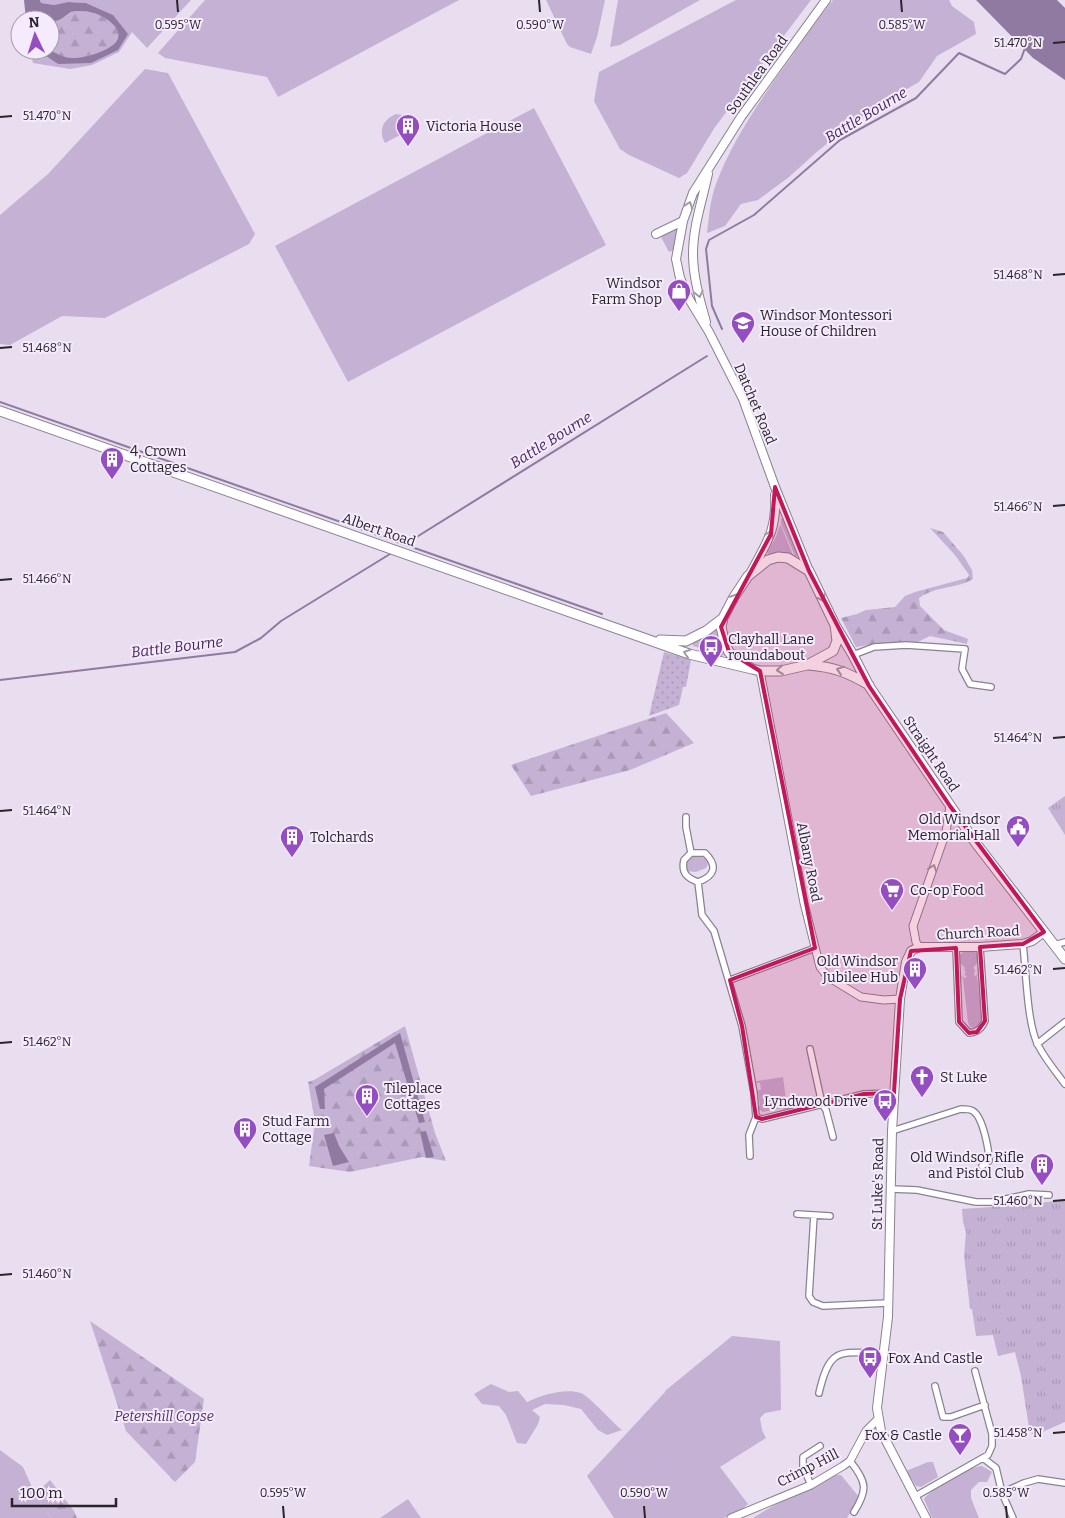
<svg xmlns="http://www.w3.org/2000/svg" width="1065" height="1518" font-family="Bitter,serif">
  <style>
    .grass { fill: #c5b1d4 }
    .forest { fill: url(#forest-firs) }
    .park { fill: url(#park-tufts) }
    .garden { fill: url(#garden-dots) }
    .water { fill: #907aa2 }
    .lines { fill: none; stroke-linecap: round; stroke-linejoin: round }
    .stream { stroke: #907aa2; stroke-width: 2 }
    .minor-casing { stroke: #8a8191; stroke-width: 8 }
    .tertiary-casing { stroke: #8a8191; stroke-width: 9 }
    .secondary-casing { stroke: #8a8191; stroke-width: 10 }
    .primary-casing { stroke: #8a8191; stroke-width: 11 }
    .minor { stroke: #fff; stroke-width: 5.5 }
    .tertiary { stroke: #fff; stroke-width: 7 }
    .secondary { stroke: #fff; stroke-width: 8 }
    .primary { stroke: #fff; stroke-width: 9 }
    .oneway { stroke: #9f9da0 }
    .marked { fill: #c2185b; fill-opacity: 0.2; stroke: #c2185b; stroke-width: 4; stroke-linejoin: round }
    .ticks { fill: none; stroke: #29252b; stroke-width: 2 }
    .labels { text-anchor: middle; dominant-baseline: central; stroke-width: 4; stroke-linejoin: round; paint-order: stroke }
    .street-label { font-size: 14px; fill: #29252b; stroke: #f5ebfd }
    .poi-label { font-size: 14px; fill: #29252b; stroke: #f5ebfd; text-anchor: start }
    .park-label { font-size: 14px; font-style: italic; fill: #513267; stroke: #f5ebfd }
    .water-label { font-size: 15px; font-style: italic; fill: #49295e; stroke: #f5ebfd }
    .ticks-label { font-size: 12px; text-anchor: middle; fill: #29252b; stroke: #f5ebfd; stroke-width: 4; stroke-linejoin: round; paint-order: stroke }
  </style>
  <defs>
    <pattern id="forest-firs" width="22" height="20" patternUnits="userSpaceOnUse" patternTransform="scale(1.25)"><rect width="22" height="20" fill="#c5b1d4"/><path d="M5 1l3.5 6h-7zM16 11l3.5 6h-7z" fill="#a998b6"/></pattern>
    <pattern id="park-tufts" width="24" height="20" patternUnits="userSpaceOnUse" patternTransform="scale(1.25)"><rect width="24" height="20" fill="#c5b1d4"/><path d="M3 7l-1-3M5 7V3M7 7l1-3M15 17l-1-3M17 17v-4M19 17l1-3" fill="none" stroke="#a998b6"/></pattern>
    <pattern id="garden-dots" width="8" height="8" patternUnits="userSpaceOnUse" patternTransform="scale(1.25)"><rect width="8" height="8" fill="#c5b1d4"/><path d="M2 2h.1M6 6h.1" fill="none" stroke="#a998b6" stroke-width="1.8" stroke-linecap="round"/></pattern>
  </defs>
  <rect width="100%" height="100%" fill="#e8def0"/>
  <path class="grass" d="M40,0h151l-44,48 -15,-16 -13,20 -27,13 -22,4 -37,-6 -3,-13h7l21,14 55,-49 -27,-12 -18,-1 -14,3 -13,-2z
    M205,0h254l-181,97 -11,-20 -102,-19 -7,-5z
    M546,0h59l-8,37 -6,17 -21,-7 -3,-3z
    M618,0h82l-80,45 -10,2z
    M736,0h75l-96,127 -28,46 -8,5 -50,-23 -9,-6 -26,-48 5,-29z
    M833,0h116l3,6 22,16 2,12 -39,22 -18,26 -48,28 -52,40 -30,27 -31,23 -17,4 -16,22 -18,7c2,-16 3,-33 9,-49 16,-44 48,-90 76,-128 13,-19 27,-38 41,-56z
    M145,69l23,4 87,161 -6,10 -144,74 -43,-2 -52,29 -10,-1v-129l48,-41z
    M534,108l72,137 -258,137 -73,-136z
    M396,114l13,2 8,10 -32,17c-7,-12 -2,-24 11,-29z
    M677,228l-3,22 -5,2 -8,-15 1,-2z
    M782,518l2,1 15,37h-4l-14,-32v-5z
    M780,525l1,1 12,29 -18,-2 -6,1 -2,-2 9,-15z
    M717,627l13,30 -7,-2 -1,3 -23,-7 1,-3 -7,-2 -1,-5z
    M696,856l11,2 1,6 -2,4 -10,4 -11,-1v-12z
    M964,951h10l3,3 1,8 -5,6 2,2 -1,5 1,1 4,-2 -2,2 5,44 -1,5 -5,3 -6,-1 -2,-5 -5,-43 -2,-3 4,2 2,-2 -3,-1 2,-3 -2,-2 1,-2 -5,-5 -1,-7z
    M783,1077l4,30 5,-1v3h-8l-2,-1 -19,4 -6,-4v-2h3l-2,-16h3l-1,-7 -9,-1z
    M732,1336l48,5 1,69 -16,3 -5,5 2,12 4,8 -46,29 28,37 -6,5 -18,9h-110l-27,-42 78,-84v-1z
    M491,1384l18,8 9,-1 9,11c15,-7 37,-14 54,-9 8,3 32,30 41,37l-15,5 -9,-5 -17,-21 -17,-4 -19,-1 -13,6 8,7 -2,7 -12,20 -9,-1 -11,-28 -7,-9 -17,-2 -8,-10z
    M0,1450l23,17 12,27 16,24h-51z
    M928,1462h5l5,15 -17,10 -5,-1 -10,-15z
    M982,1466l10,6 -5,10h-8l-8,8v8l8,20h-47l-8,-19c8,-11 44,-32 58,-33z
    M836,1475h5l18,22 -12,21h-94l23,-14z
    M408,1499l13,19h-41z"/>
  <path class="forest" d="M73,11c7,0 14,0 20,1 10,3 33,17 23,29 -3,4 -8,6 -13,8 -17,9 -38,15 -54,1h1v-30l12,-1z
    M930,528l13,4 20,23 9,15 1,9c-17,10 -38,7 -54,19l1,8 24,24 24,9 -1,5 -37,-8 -16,8 -33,-1 -25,4 -15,-29 16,-4 9,-4 29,-3 10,-11 10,-4 52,-14 2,-3 -14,-20z
    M666,713l28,30 -64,27 -99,26 -20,-31z
    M405,1026l30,107 11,28 -24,-4 -72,15 -41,-6 6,-44 -7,-40 6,-2z
    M90,1321l114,78 -9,63 -20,20 -49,-51z
    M50,1480l24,31 3,7h-26l-16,-24z"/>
  <path class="park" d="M1065,796v39l-17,-27z
    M1065,1200v222l-32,14 -4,-8 -8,-52 -6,-24 -17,4 -5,-21 -17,1 -4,-27h-2l-6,-53 2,-24 -3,-10 -1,-13 30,-2v-4l5,-1 11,4z"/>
  <path class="garden" d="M664,652l27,8 -5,27h-3l-4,18 -30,11z"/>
  <path class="water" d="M24,0h16l1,3 13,2 14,-3 18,1 27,12 15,19 -10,16 -27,13 -33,1 -21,-14c3,0 9,-1 12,0 8,3 15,9 25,8 11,0 35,-7 42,-16 10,-13 -12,-26 -22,-29 -6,-2 -18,-3 -23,-1 -6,4 -9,8 -16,9 -7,0 -12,-5 -18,-5v4h-11z
    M976,0h81l8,8v72l-32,-22z
    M400,1033l25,89 -6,1 -24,-80 -71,46 1,20h-5l-5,-22z
    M426,1131l8,26 -8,1 -6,-26z
    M334,1133l5,13 10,16 -16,4 -9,-31z"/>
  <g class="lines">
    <path class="stream" d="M722,329l-10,-23 -6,-57 3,-9 45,-25 86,-75 76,-42 43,-45 46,21 16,-15 4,-11
      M0,402l602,212
      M407,543l300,-187
      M0,680l235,-28 26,-14 20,-17 109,-67"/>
    <g class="minor-casing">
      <path id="minor" d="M853,655l21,-8 32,-2 59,4 -3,20 8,15 21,3
        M686,817v10l5,26
        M698,882c-11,-4 -17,-9 -14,-22l7,-7h14c13,13 10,23 -7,29l4,33 12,16 28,95 12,67 2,24 6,2 102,-25 30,-1
        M1023,944c3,26 4,80 15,101 7,14 18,27 27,39
        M1054,945l11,-3
        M956,948l3,74 10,11c9,-1 12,-4 16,-12l-5,-74
        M730,980l85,-32
        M1037,1044l28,-22
        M810,1049l12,55 4,6 7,27
        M892,1131l69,-22c4,0 9,0 12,2 10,6 16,39 16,50l-7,5
        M750,1156l-1,-21 7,-18
        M891,1189l26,1 59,12h16l37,-8 20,1
        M797,1214l33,2
        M814,1215l-5,81 4,6 10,4 65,-3
        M935,1386l8,31h8l34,-12
        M819,1393c11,-48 21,-40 65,-40
        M983,1458l13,10 6,25 11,25
        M850,1461c17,21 18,29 4,51
        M811,1485l-8,-18v-10l17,-11
        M1002,1493l22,-10 14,-4 27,4
        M914,1497l74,-42 4,-9v-12l-17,-63"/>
    </g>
    <g class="tertiary-casing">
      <path id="tertiary" d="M760,671l44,232 16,64 8,10 33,20 23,3 16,-1
        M919,947l-3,-5 -3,-16 33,-94 4,-26
        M731,1518l80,-33 32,-19 7,-5 16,-30 12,-12"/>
    </g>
    <g class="secondary-casing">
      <path id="secondary" d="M656,234l27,-13
        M706,322c-6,-21 -13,-45 -13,-68 0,-27 9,-53 15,-80
        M809,571l-34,-84 -32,-88 -34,-67 -20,-33 -9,-21 -4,-19 7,-38 10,-28 48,-76 85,-117
        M751,572c16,-30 26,-42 24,-77
        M926,1518l-45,-87 -4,-23 11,-91 4,-186 8,-132 6,-37 5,-11 8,-4h61l43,-3 9,-3 12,-9"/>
    </g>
    <g class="primary-casing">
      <path id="primary" d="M0,411l689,243 63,15
        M835,625l2,16 -4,10 -26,14 -26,6h-21l-8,-2 -16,-10 -7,-7 -4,-8 -4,-17 2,-9 11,-21 14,-21 20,-16 10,-3 10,1 21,13 26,54 18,30 16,31 106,156 90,117
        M660,640l26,1 20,-10 17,-13
        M809,665c24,2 38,7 60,20"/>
    </g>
    <use href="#minor" class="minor"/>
    <use href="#tertiary" class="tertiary"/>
    <use href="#secondary" class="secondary"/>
    <use href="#primary" class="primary"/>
  </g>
  <defs><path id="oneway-chevron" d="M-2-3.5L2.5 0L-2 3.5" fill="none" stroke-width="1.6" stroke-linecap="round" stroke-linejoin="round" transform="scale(1.25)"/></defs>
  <g class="oneway">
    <use href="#oneway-chevron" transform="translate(689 205) rotate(-70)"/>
    <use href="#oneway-chevron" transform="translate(699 294) rotate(77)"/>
    <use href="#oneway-chevron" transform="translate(770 534) rotate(-67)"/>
    <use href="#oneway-chevron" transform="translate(735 597) rotate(-58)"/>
    <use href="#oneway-chevron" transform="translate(822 598) rotate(64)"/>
    <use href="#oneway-chevron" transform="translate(687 653) rotate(-162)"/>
    <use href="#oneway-chevron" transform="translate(780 670) rotate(174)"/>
    <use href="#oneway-chevron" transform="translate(840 670) rotate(-162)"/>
    <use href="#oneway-chevron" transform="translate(933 868) rotate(-71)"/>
  </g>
  <path class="marked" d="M775,487l34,84 60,115 81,120 94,126 -21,12 -43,3 5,74 -8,11 -8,1 -10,-11 -3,-74 -45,3 -11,48 -6,94 -30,1 -102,25 -6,-2 -14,-91 -12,-46 85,-32 -55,-277 -31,-19 -8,-25 50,-93z"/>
  <path class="ticks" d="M177,0l1,12M539,0l1,12M901,0l1,12M1053,43l12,-1M0,117l12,-1M1053,275l12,-1M0,348l12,-1M1053,506l12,-1M0,580l12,-1M1053,738l12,-1M0,811l12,-1M1053,969l12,-1M0,1043l12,-1M1053,1201l12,-1M0,1275l12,-1M1053,1433l12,-1M283,1506l1,12M644,1506l1,12M1006,1506l1,12"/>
  <defs>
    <g id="building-pin" transform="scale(1.25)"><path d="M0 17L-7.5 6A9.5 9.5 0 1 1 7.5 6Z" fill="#954ec2" stroke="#f5ebfd"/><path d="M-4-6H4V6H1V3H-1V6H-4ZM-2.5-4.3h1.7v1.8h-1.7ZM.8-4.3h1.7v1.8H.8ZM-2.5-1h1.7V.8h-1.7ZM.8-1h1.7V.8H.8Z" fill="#fff"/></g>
    <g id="shop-pin" transform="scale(1.25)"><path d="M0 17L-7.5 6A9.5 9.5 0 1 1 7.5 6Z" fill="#954ec2" stroke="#f5ebfd"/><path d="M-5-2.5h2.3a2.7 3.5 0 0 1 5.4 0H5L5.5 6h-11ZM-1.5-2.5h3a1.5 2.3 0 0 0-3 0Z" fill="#fff"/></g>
    <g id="school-pin" transform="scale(1.25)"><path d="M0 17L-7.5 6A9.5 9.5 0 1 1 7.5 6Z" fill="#954ec2" stroke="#f5ebfd"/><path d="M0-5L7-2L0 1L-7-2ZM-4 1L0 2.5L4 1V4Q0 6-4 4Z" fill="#fff"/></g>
    <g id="bus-pin" transform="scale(1.25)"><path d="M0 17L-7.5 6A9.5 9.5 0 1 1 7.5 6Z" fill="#954ec2" stroke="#f5ebfd"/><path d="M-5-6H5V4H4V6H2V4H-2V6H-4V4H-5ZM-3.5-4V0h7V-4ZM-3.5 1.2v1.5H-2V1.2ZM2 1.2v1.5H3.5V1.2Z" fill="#fff"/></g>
    <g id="civic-pin" transform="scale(1.25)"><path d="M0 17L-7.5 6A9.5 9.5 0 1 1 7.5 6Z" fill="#954ec2" stroke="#f5ebfd"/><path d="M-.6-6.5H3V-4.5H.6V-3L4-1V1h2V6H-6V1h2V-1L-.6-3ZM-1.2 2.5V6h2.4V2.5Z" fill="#fff"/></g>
    <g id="supermarket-pin" transform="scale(1.25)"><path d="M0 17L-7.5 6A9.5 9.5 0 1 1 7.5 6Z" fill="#954ec2" stroke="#f5ebfd"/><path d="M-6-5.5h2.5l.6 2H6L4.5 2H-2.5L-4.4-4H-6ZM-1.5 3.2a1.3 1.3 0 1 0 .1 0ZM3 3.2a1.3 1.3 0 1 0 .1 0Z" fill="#fff"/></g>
    <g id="church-pin" transform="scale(1.25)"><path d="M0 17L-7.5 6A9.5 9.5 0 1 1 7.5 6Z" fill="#954ec2" stroke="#f5ebfd"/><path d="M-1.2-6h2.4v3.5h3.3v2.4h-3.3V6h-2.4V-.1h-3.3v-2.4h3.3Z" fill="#fff"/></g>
    <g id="bar-pin" transform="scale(1.25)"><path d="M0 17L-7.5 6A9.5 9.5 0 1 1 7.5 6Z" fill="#954ec2" stroke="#f5ebfd"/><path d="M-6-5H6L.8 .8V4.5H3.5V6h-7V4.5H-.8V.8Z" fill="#fff"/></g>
  </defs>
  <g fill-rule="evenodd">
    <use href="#building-pin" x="408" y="126"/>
    <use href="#shop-pin" x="679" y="291"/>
    <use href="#school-pin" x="743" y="323"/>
    <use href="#building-pin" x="112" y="459"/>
    <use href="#bus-pin" x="711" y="647"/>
    <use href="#civic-pin" x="1018" y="827"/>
    <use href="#building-pin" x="292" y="837"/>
    <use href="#supermarket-pin" x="892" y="890"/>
    <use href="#building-pin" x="915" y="969"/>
    <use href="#church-pin" x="922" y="1077"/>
    <use href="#building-pin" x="367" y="1096"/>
    <use href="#bus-pin" x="885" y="1101"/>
    <use href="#building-pin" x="245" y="1129"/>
    <use href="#building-pin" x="1042" y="1165"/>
    <use href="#bus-pin" x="870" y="1358"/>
    <use href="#bar-pin" x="960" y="1435"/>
  </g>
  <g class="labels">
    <g class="street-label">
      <text transform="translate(757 75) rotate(-54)">Southlea Road</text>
      <text transform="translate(755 404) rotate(67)">Datchet Road</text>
      <text transform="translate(379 530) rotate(19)">Albert Road</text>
      <text transform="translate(931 754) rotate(56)">Straight Road</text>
      <text transform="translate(809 862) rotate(79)">Albany Road</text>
      <text transform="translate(978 933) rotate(-3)">Church Road</text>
      <text transform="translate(878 1184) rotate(-89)">St Luke's Road</text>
      <text transform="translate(808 1468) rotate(-27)">Crimp Hill</text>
    </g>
    <g class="poi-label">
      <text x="426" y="126">Victoria House</text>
      <text x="662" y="283" text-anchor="end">Windsor<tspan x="662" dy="16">Farm Shop</tspan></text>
      <text x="760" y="315">Windsor Montessori<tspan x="760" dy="16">House of Children</tspan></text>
      <text x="130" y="451">4, Crown<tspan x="130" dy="16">Cottages</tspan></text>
      <text x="728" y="639">Clayhall Lane<tspan x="728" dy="16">roundabout</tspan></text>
      <text x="1000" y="819" text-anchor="end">Old Windsor<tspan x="1000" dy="16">Memorial Hall</tspan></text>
      <text x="310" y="837">Tolchards</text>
      <text x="910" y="890">Co-op Food</text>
      <text x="898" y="961" text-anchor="end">Old Windsor<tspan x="898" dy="16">Jubilee Hub</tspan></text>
      <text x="940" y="1077">St Luke</text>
      <text x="384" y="1088">Tileplace<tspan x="384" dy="16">Cottages</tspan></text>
      <text x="868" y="1101" text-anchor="end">Lyndwood Drive</text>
      <text x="262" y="1121">Stud Farm<tspan x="262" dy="16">Cottage</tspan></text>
      <text x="1024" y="1157" text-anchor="end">Old Windsor Rifle<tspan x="1024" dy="16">and Pistol Club</tspan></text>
      <text x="888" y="1358">Fox And Castle</text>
      <text x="942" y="1435" text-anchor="end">Fox &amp; Castle</text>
    </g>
    <g class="park-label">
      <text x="164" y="1416">Petershill Copse</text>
    </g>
    <g class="water-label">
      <text transform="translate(866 115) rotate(-31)">Battle Bourne</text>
      <text transform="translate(551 440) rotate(-32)">Battle Bourne</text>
      <text transform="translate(177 647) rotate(-7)">Battle Bourne</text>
    </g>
  </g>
  <g class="ticks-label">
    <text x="178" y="29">0.595°W</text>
    <text x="540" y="29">0.590°W</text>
    <text x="902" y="29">0.585°W</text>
    <text x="1018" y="47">51.470°N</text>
    <text x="47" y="120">51.470°N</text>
    <text x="1018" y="279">51.468°N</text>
    <text x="47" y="352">51.468°N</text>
    <text x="1018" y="511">51.466°N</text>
    <text x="47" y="583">51.466°N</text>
    <text x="1018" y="742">51.464°N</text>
    <text x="47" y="815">51.464°N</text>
    <text x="1018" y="974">51.462°N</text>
    <text x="47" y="1046">51.462°N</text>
    <text x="1018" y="1205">51.460°N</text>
    <text x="47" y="1278">51.460°N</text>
    <text x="1018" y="1437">51.458°N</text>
    <text x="283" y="1497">0.595°W</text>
    <text x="644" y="1497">0.590°W</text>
    <text x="1006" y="1497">0.585°W</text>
  </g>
  <g transform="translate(35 35) rotate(356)"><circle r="24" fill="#f5ebfd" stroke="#a39ca9"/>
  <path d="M0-4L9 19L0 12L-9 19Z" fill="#954ec2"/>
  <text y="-8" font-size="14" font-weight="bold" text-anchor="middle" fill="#29252b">N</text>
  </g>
  <path d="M12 1498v8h104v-8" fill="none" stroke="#29252b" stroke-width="2.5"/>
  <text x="20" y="1498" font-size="15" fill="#29252b" stroke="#f5ebfd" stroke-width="4" paint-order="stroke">100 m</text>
</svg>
